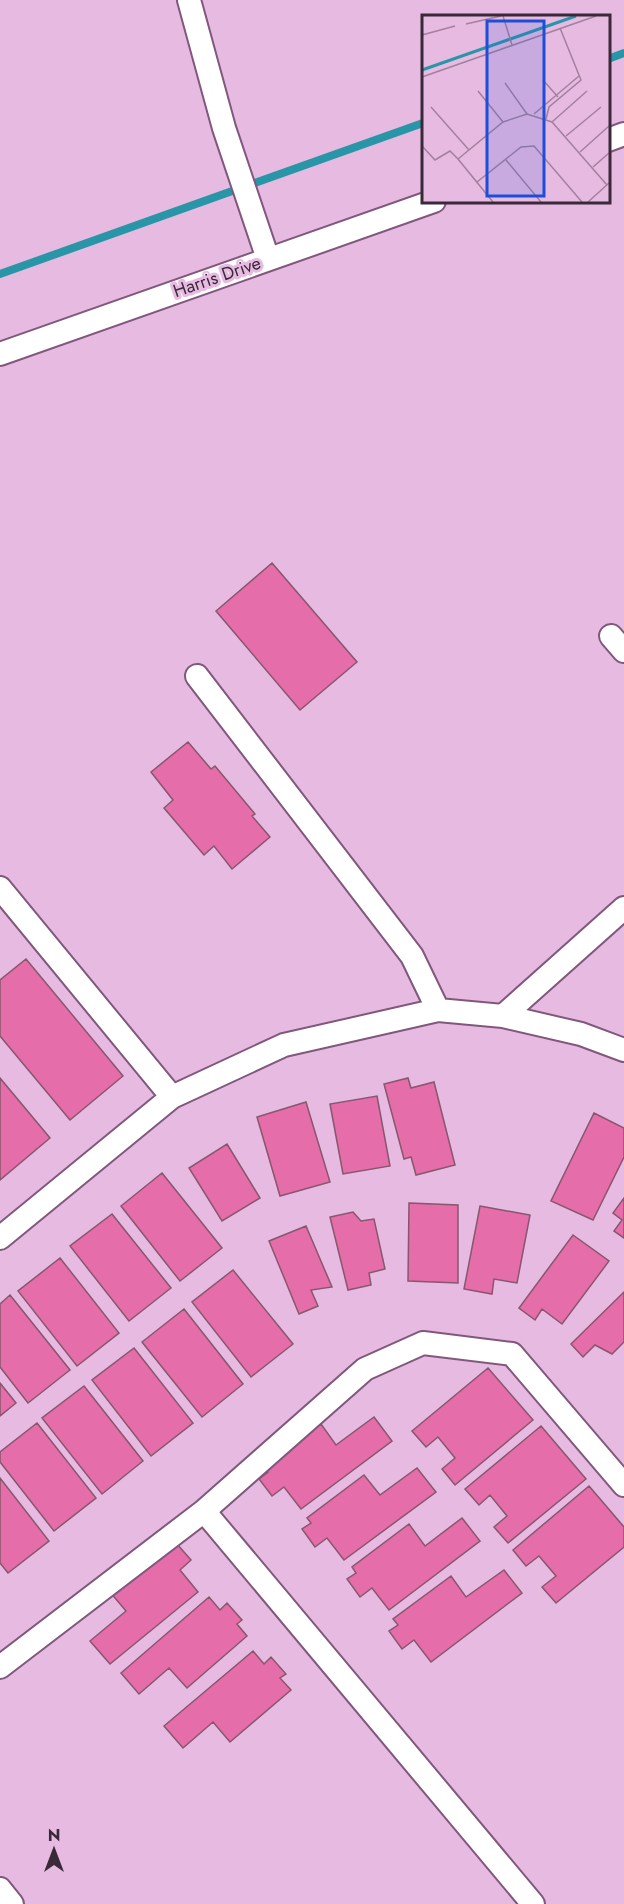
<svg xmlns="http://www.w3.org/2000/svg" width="624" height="1904" font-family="Jost,sans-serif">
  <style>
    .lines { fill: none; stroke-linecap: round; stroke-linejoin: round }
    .stream { stroke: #2996a7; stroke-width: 8 }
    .building { fill: #e46daa; stroke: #88566e; stroke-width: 1.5 }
    .street-casing { stroke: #80587c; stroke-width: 26 }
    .street { stroke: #fff; stroke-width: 22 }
    .labels { text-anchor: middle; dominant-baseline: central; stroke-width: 6; stroke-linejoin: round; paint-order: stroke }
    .street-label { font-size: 18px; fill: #3a2938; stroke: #e7bae2 }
    .inset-river { fill: none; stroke: #2996a7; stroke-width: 3 }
    .inset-road { fill: none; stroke: #a2809e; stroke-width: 1.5 }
    .view { fill: #1d4ed8; fill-opacity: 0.15; stroke: #1d4ed8; stroke-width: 3 }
    .inset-edge { fill: none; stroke: #3a2938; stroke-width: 3 }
  </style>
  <rect width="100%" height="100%" fill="#e7bae2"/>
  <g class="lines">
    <path class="stream" d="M608,59l16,-6
      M0,274l423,-151"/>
  </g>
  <path class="building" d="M272,563l85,99 -57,48 -84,-99z
    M188,742l23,27 4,-3 40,48 -3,2 18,21 -38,32 -18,-23 -10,9 -40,-47 9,-8 -22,-28z
    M26,959l97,117 -53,44 -70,-84v-56z
    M0,1078l50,60 -50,42z
    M408,1078l3,10 23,-6 21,83 -39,10 -5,-18 -7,2 -20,-75z
    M377,1096l13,70 -47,8 -13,-70z
    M306,1102l24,80 -50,14 -23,-79z
    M594,1113l30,15v29l-31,63 -42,-19z
    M227,1144l33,54 -38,23 -33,-53z
    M162,1173l60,75 -42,33 -59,-75z
    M624,1198v40l-10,-7 8,-11 -9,-7z
    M409,1203l49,2v78l-50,-2z
    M480,1206l50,9 -13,68 -23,-4 -2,15 -28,-5z
    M353,1212l8,9 13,-2 11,50 -16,4 2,12 -23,5 -18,-73z
    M112,1214l59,74 -42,33 -59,-75z
    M306,1226l26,61 -21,3 7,16 -19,8 -30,-73z
    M573,1235l36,26 -47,63 -20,-15 -7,11 -16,-12z
    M60,1258l59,75 -42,33 -59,-75z
    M233,1270l60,74 -42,33 -59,-75z
    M624,1292v50l-12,12 -17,-9 -12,12 -12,-13z
    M10,1295l60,75 -42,33 -28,-36v-63z
    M184,1309l59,75 -41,33 -60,-75z
    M134,1348l59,75 -42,33 -59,-76z
    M488,1368l45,52 -78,65 -13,-16 13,-11 -17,-21 -12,10 -14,-16z
    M0,1383l16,20 -16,13z
    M84,1386l59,75 -41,33 -60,-76z
    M374,1417l18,24 -91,68 -17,-22 -12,9 -13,-17 9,-7 -4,-6 57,-42 15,21z
    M37,1423l59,75 -42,33 -54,-69v-10z
    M541,1426l45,53 -78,64 -14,-16 13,-11 -17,-21 -11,10 -14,-16z
    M417,1468l19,24 -92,68 -17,-22 -12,9 -13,-18 9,-6 -4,-5 57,-43 16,20z
    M0,1478l49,63 -41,32 -8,-10z
    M589,1486l35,41v20l-68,56 -14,-16 14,-11 -17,-20 -13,10 -13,-16z
    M462,1518l18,23 -91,69 -17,-22 -12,9 -13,-18 9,-6 -4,-6 57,-43 16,22z
    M177,1544l14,16 -11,10 18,22 -88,72 -20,-23 36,-30 -17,-20z
    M504,1570l18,23 -91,69 -17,-22 -12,9 -13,-18 9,-6 -5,-6 58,-43 15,21z
    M209,1597l11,13 7,-7 15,17 -5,4 10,12 -60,52 -18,-20 -30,26 -18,-21z
    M253,1651l11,13 7,-7 15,17 -6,4 11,12 -61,52 -17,-20 -30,26 -19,-22z"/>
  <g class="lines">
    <g class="street-casing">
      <path id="street" d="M189,0l35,128 44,131
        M608,140l16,-6
        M0,354l434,-153
        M611,636l13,15
        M197,676l215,280 26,54
        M0,888l172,209
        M503,1016l121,-108
        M0,1238l172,-141 112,-52 154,-35 65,6 78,18 43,16
        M204,1511l329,393
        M0,1667l204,-156 161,-142 58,-26 89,11 112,131
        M0,1889l12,15"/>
    </g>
    <use href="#street" class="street"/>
  </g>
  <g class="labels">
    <g class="street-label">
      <text transform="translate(217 277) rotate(-19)">Harris Drive</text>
    </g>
  </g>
  <g transform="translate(422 15)">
    <rect width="188" height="188" fill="#e7bae2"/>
    <path class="inset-river" d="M0,55l154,-54"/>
    <path class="inset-road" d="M81,1l9,29M44,9l35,-8M0,20l33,-9M0,62l174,-61M121,65l15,17M83,68l22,31M56,76l25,31M9,92l38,43M112,99l45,-38M124,104l3,-12 32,-27 -21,-52M130,107l35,-31M144,121l35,-29M0,131l13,14 15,-9 8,8M158,137l29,-26M84,145l35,42M171,152l16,-14M55,167l44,-35 13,-1 48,56M71,187l-35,-43 45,-37 24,-8 25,8 55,63M166,187l21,-19"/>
    <path class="view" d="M65,6h57v175h-57z"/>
    <rect width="188" height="188" class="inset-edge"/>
  </g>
  <g transform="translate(54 1850)" stroke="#e7bae2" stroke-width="4.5" paint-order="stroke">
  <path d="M0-4.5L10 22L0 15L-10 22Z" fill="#3a2938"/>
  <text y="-9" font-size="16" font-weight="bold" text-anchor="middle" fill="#3a2938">N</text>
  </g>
</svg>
